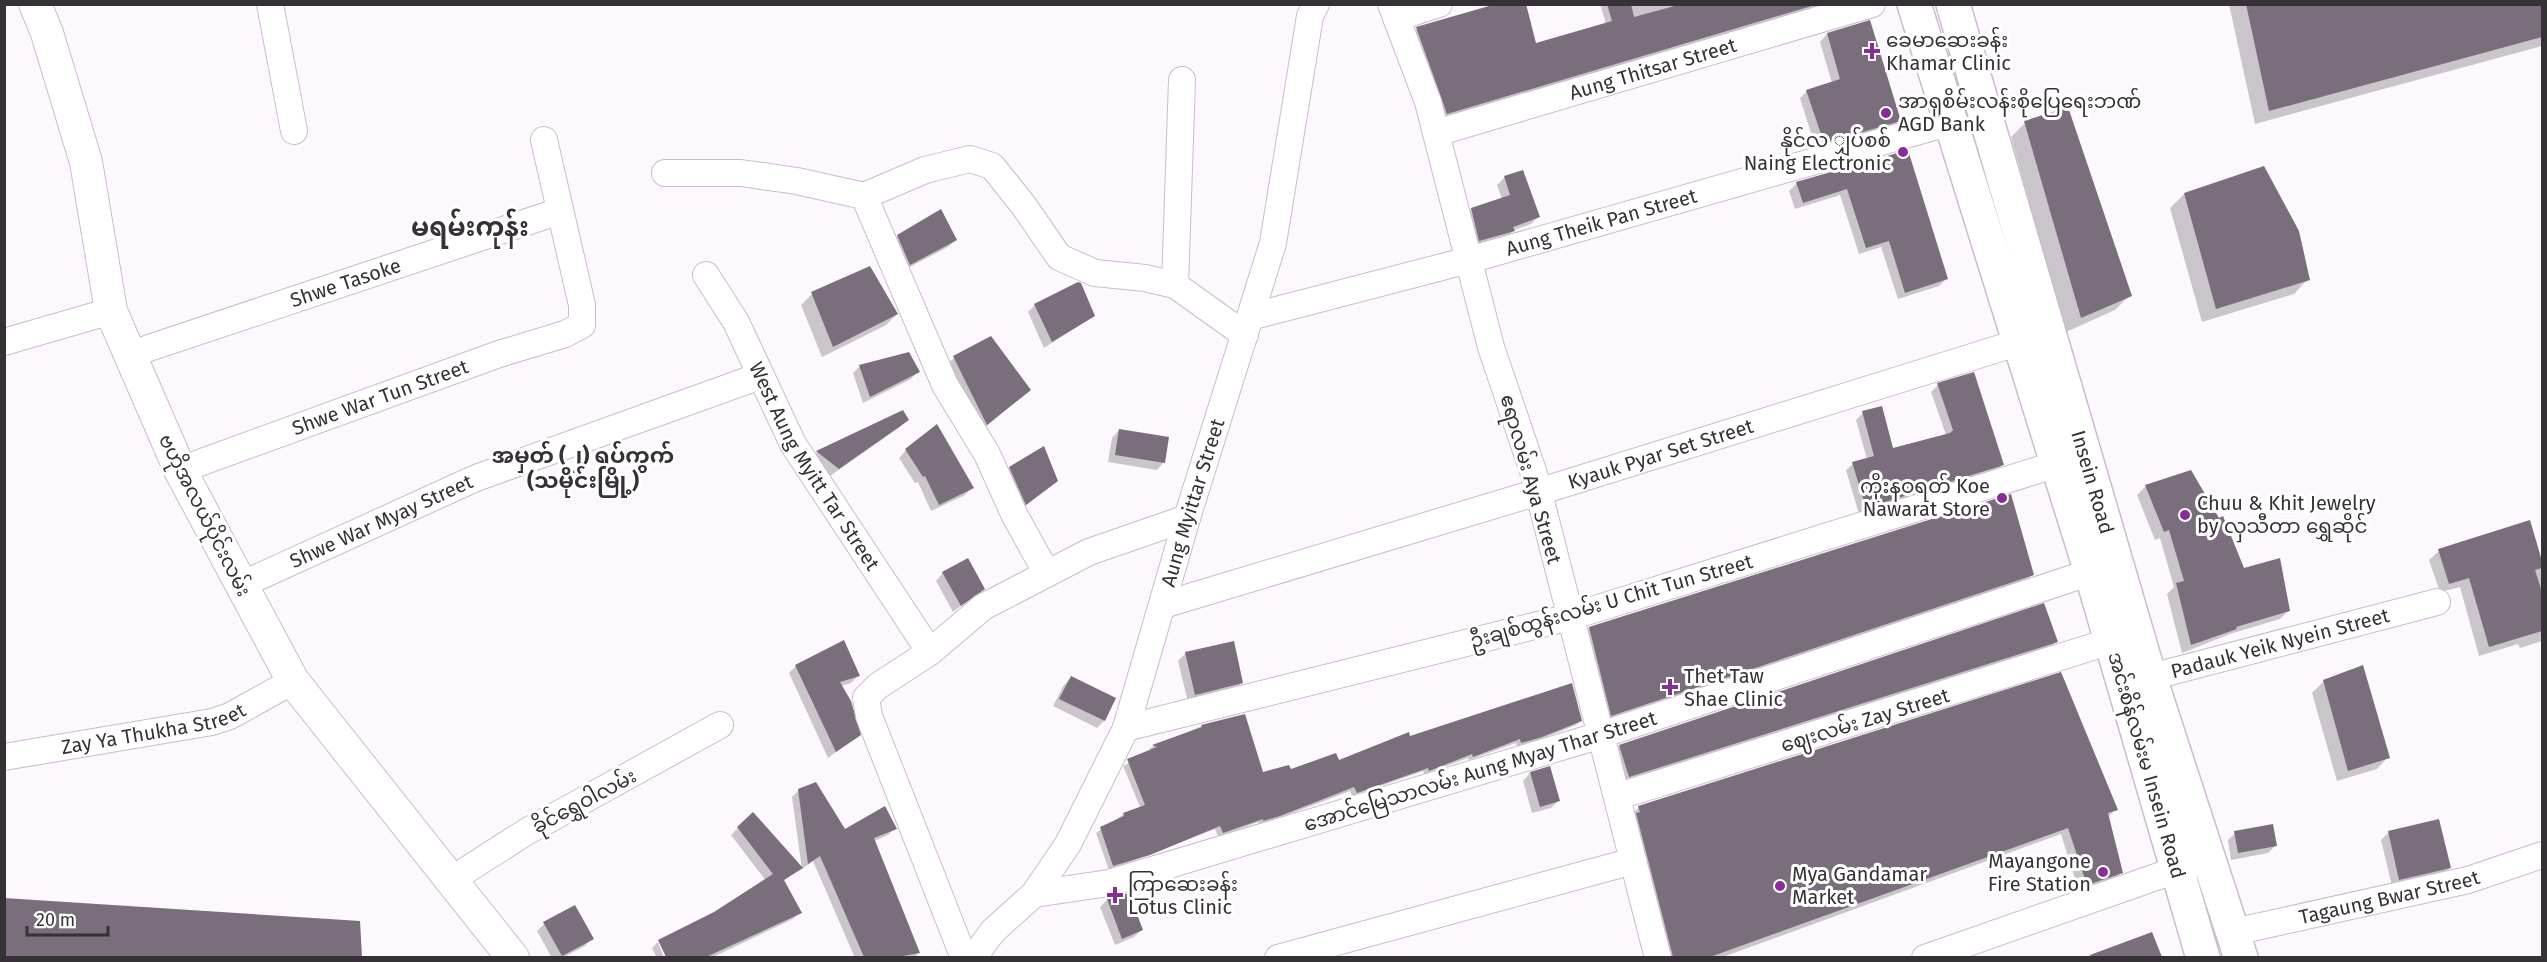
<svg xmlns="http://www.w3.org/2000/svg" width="2547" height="962" font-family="'Fira Sans','Noto Sans Myanmar',sans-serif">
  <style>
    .shadow { fill: #0003 }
    .building { fill: #7a6d7c }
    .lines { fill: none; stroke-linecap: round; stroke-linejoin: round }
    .minor-casing { stroke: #cbbccd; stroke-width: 28 }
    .tertiary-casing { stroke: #cbbccd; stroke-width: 34 }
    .primary-casing { stroke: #cbbccd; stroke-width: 36 }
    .minor { stroke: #fff; stroke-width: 26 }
    .tertiary { stroke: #fff; stroke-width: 32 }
    .primary { stroke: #fff; stroke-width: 33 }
    .poi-dot { fill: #882d98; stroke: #fff; stroke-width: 2 }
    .labels { text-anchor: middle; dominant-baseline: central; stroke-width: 6; stroke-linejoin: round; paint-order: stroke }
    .poi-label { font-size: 20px; fill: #363037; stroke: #fff; text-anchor: start }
    .street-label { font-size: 20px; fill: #363037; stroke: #fff }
    .quarter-label { font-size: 22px; font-weight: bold; fill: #363037; stroke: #fff }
    .district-label { font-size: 26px; font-weight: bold; fill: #363037; stroke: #fff }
  </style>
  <rect width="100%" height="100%" fill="#fdf7fe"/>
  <path class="shadow" d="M1600,4h228l-387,115 -30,-85 6,-5 34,-12 1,3 82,25 72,-21z
    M2229,4h313v42l-287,78z
    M1827,34l72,86 -7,8 -76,21 -16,-51 7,-7 25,-8 -12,-41z
    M2025,123l105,172 -15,15 -49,22 -55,-195z
    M1907,152l39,127 -7,7 -41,13 -17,-52 -22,7 -19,-59 -45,14 -6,-18 8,-8z
    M1522,172l16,45 -7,7 -17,6 -8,8 -34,10 -8,-32 8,-7 30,-10 -5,-14 7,-7z
    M2184,194l124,85 -14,15 -92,28 -32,-114z
    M898,236l58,4 -8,7 -46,24 -12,-28z
    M812,294l85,20 -11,11 -64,32 -21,-52z
    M1035,305l58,11 -49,32 -16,-36z
    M991,338l38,52 -53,45 -33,-67 11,-10z
    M860,366l58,5 -7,8 -48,24 -10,-30z
    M1938,385l65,79 -7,7 -137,43 -13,-44 7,-6 14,-5 -11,-39 7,-7 29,37 54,-15 -15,-43z
    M902,412l5,8 -7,7 -70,49 -20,-17 7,-7z
    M1119,430l45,32 -7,8 -49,-8 4,-24z
    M906,450l66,38 -7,7 -34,16 -13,-29 -3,1 -16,-25z
    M1010,468l46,13 -37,30 -16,-35z
    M2146,486l97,84 46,40 -9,9 -50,15 -48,19 -15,-59 7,-7 -14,-49 -5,2 -18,-45z
    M2529,522l13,44v75l-22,7 -2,-4 -39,12 -19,-69 -20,5 -11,-32 10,-9z
    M967,560l16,29 -30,23 -17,-31 7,-8z
    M2032,575l-7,7 -420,139 -22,-86 6,-7z
    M2056,642l-7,7 -427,134 -9,-30 7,-7z
    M1186,653l56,30 -8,7 -46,12 -10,-41z
    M796,666l62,10 -7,7 -10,3 18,49 -31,23 -39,-85z
    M2362,667l26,90 -11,12 -40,12 -25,-88 11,-11z
    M1071,678l43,21 -10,22 -7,7 -44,-22 11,-21z
    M1580,721l-4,4 -40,16 -19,6 -1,-4 -47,17 -1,-2 -44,16 -1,-3 -71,25 -2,-5 -76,29 -15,4 -1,-2 -40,15 -3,-8 -106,41 -13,-37 28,-19 17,-5 -18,-43 29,-15 -3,-2 4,-3 49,-20 60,48 76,-12 71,-24z
    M1549,768l9,33 -7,7 -19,5 -9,-32 7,-8z
    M799,790l46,41 50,-3 -7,7 -14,6 44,112 -4,5h-59l-42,-97 -11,8 -10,-72z
    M1639,807l477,2 -8,8 14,55 -8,7 -35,13 -18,-58 -341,124h-56l-32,-144z
    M738,828l63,39 -18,14 17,31 -7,7 -82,39h-43l-7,-17 53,-27 52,-33 -35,-46z
    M2235,833l40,13 -7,7 -37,7 -3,-20z
    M2388,833l62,35 -8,7 -50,11 -11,-46z
    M4,899l355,23 2,36h-357z
    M1107,900l34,30 -7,7 -19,8 -15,-38z
    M544,924l48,14 -7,8 -23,12h-10l-15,-27z
    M2151,934l10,24h-66z
    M658,942l6,16h-7l-5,-10z"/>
  <path class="building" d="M1496,4h30l10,39 76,-22 -5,-17h24l3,13 48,-13 133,1 -368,109 -31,-87z
    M2246,4h296v33l-273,74z
    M1870,20l31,101 -77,22 -18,-53 34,-11 -13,-46z
    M2068,107l64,189 -51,22 -57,-197z
    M1908,150l40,129 -43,14 -16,-52 -23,7 -19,-59 -44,14 -7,-21z
    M2264,166l35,65 11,49 -94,29 -32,-116z
    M1523,170l17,47 -27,10 2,4 -36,10 -8,-33 39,-13 -6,-19z
    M941,209l16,31 -47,25 -13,-30z
    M870,266l28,48 -65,33 -22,-55z
    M1078,282l3,1 14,33 -43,26 -18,-38z
    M991,336l40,54 -44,35 -34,-69z
    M909,352l11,20 -50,25 -11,-32z
    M1974,372l30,93 -138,43 -14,-46 22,-6 -12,-45 20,-5 11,42 57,-15 3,-3 -16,-47z
    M903,410l6,10 -70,49 -23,-18z
    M937,424l37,64 -35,17 -14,-29 -2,1 -18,-28z
    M1119,429l50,8 -4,26 -50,-8z
    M1044,446l14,35 -32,24 -17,-38z
    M2191,470l28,48 4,-2 21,52 36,-10 10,53 -54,16 1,2 -46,16 -15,-62 8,-2 -15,-51 -5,2 -19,-47z
    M2011,494l23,81 -423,141 -22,-89z
    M2530,520l12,41v7l-7,2 7,22v39l-53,16 -20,-69 -20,6 -11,-35z
    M968,558l17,31 -24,17 -19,-34z
    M2044,603l14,39 -429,135 -10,-32z
    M844,640l16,36 -20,6 11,19 10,34 -25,17 -41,-87z
    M1234,641l9,42 -48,12 -10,-43z
    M2363,665l27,93 -42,13 -25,-91z
    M2061,672l57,138 -10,3 15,60 -36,12 -19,-57 -358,129h-37l-37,-144 4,-1 -2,-6z
    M1071,676l45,22 -11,23 -46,-22z
    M1572,683l10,38 -40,16 -21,6 -1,-4 -47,18 -1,-3 -43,17 -1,-3 -71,25 -3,-6 -74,29 -17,5v-2l-40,14 -3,-7 -70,29 -37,11 -13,-39 24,-11 -1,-3 22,-8 -18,-46 30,-12 -5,-2 50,-18 -1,-2 44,-11 18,58 26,-7 2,4 45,-16 3,7 70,-28 1,4z
    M1550,766l10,35 -20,6 -10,-35z
    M816,782l29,47 40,-23 12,23 -23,9 46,115 -23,4h-33l-44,-101 -12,8 -10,-75z
    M753,812l50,56 -19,12 18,33 -96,44h-40l-8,-17 56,-28 59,-38 -36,-47z
    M2439,819l12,49 -52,12 -11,-49z
    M2273,824l4,22 -39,7 -4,-22z
    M1129,893l14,37 -21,9 -15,-40z
    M4,898l356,23 2,36h-358z
    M575,905l19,34 -32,17 -19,-34z
    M2152,932l10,25h-72v-2z"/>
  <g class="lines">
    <g class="minor-casing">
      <g id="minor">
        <path d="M270,4l24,127"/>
        <path d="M1391,4l37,98 63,245 43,127 124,484"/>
        <path d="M1396,18l43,-14"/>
        <path id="s1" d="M1436,133l436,-129"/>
        <path d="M665,173h76l56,8 67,15 61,-26 45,-11 22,7 32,40 35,51 36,16 50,5 30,7 70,50"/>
        <path d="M864,196l81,189 42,69 27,60 32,58"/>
        <path id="s2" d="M706,275l30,47 57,122 137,208"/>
        <path d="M1175,285l7,-205"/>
        <path id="s3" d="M1250,317l219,-57 482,-138"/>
        <path d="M4,342l107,-31"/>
        <path id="s4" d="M131,354l429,-143"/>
        <path id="s5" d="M180,470l319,-116 66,-20 17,-9v-20l-38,-165"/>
        <path id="s6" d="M241,585l235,-107 284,-102"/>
        <path id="s7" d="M1163,605l375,-113 482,-150"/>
        <path id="s8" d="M2132,682l305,-80"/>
        <path d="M1126,728l444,-111 487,-153"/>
        <path id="s9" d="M4,757l208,-35 18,-6 63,-35"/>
        <path d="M1619,796l492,-155"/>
        <path d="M451,880l75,-48 194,-107"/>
        <path d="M1034,894l75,-11 492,-148 490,-163"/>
        <path id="s10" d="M2234,932l234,-52 74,-25"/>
        <path d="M964,958l-95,-242 -3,-18 12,-12 52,-34 53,-45 106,-55 98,-34"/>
        <path id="s11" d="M973,958l20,-27 41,-37 34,-50 58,-116 61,-210 86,-275 37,-227 6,-12"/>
        <path d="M1278,958l355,-97"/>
        <path d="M1925,958l268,-94"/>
      </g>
    </g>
    <g class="tertiary-casing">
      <path id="tertiary" d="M35,4l12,29 39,129 25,149 69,159 113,211 220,277"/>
    </g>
    <g class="primary-casing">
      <g id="primary">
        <path d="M1914,4l177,568 112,386"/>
        <path id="s12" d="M1953,4l197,674 91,280"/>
      </g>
    </g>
    <use href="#minor" class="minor"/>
    <use href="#tertiary" class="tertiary"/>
    <use href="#primary" class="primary"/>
  </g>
  <g class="poi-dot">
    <path d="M1869 42h6v6h6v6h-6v6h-6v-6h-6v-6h6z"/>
    <circle cx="1886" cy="113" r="6"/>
    <circle cx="1903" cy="152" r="6"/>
    <circle cx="2002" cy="498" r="6"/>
    <circle cx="2185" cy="515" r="6"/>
    <path d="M1667 678h6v6h6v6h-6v6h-6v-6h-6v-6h6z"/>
    <circle cx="2103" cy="872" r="6"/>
    <circle cx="1780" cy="886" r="6"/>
    <path d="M1112 886h6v6h6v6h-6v6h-6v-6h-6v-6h6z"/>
  </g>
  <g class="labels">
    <g class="poi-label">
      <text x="1886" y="40">ခေမာဆေးခန်း<tspan x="1886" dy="23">Khamar Clinic</tspan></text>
      <text x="1898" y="101">အာရှစိမ်းလန်းစိုပြေရေးဘဏ်<tspan x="1898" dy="23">AGD Bank</tspan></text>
      <text x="1891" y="140" text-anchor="end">နိုင်လ ျှပ်စစ်<tspan x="1891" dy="23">Naing Electronic</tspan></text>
      <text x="1990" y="486" text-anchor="end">ကိုးနဝရတ် Koe<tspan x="1990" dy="23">Nawarat Store</tspan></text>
      <text x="2197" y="503">Chuu &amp; Khit Jewelry<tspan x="2197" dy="23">by လှသီတာ ရွှေဆိုင်</tspan></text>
      <text x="1684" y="676">Thet Taw<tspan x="1684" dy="23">Shae Clinic</tspan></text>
      <text x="2091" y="861" text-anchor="end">Mayangone<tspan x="2091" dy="23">Fire Station</tspan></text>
      <text x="1792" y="874">Mya Gandamar<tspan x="1792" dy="23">Market</tspan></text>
      <text x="1128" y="884">ကြာဆေးခန်း<tspan x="1128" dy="23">Lotus Clinic</tspan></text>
    </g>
    <g class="street-label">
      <text stroke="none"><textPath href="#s1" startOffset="226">Aung Thitsar Street</textPath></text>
      <text stroke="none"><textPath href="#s3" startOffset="364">Aung Theik Pan Street</textPath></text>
      <text stroke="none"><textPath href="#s4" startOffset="226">Shwe Tasoke</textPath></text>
      <text stroke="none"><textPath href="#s5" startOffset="213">Shwe War Tun Street</textPath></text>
      <text stroke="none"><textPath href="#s7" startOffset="520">Kyauk Pyar Set Street</textPath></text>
      <text stroke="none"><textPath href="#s2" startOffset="220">West Aung Myitt Tar Street</textPath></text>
      <text transform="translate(1531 479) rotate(74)">ဧရာလမ်း Aya Street</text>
      <text stroke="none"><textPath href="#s12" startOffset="498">Insein Road</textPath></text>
      <text stroke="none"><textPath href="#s11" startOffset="514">Aung Myittar Street</textPath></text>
      <text transform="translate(205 515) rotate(63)">ဗဟိုအလယ်ပိုင်းလမ်း</text>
      <text stroke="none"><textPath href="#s6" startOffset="154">Shwe War Myay Street</textPath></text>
      <text transform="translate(1611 601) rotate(-16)">ဦးချစ်ထွန်းလမ်း U Chit Tun Street</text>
      <text stroke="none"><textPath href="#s8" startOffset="153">Padauk Yeik Nyein Street</textPath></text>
      <text transform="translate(1865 720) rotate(-17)">ဈေးလမ်း Zay Street</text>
      <text stroke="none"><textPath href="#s9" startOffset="152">Zay Ya Thukha Street</textPath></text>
      <text transform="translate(2147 765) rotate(74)">အင်းစိန်လမ်းမ Insein Road</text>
      <text transform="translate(1480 771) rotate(-17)">အောင်မြေသာလမ်း Aung Myay Thar Street</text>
      <text transform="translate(584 801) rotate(-28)">ခိုင်ရွှေဝါလမ်း</text>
      <text stroke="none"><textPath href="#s10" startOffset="159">Tagaung Bwar Street</textPath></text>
    </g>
    <g class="quarter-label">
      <text x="583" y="455">အမှတ် (၂) ရပ်ကွက်<tspan x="583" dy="25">(သမိုင်းမြို့)</tspan></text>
    </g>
    <g class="district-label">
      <text x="470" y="227">မရမ်းကုန်း</text>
    </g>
  </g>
  <rect width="2547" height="962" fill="none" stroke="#363037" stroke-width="12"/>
  <path d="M27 926v9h81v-9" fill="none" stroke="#363037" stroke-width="3"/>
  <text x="36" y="926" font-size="18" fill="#363037" stroke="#ffffff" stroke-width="4.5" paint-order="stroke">20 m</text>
</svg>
